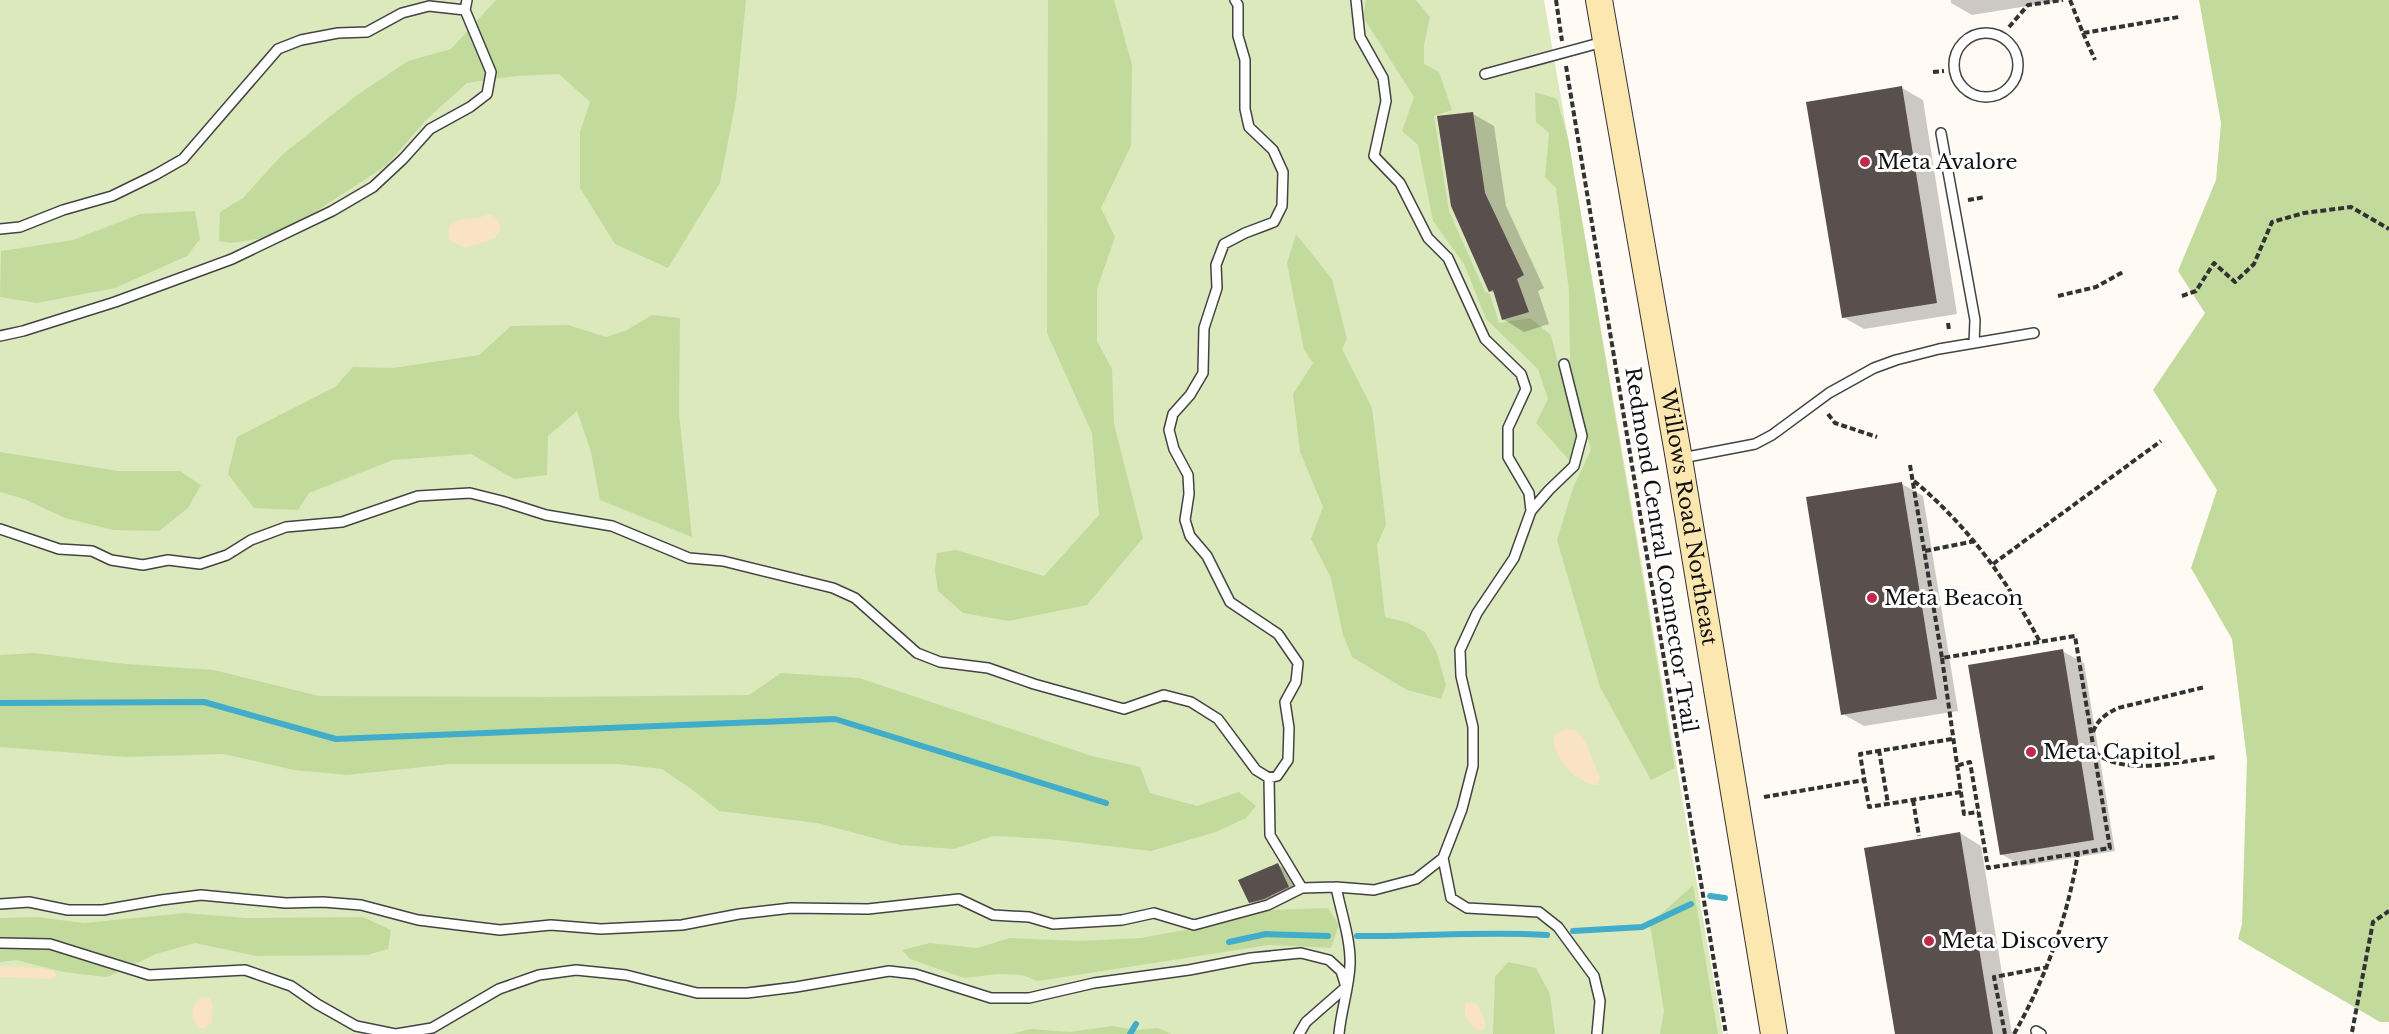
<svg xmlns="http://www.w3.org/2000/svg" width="2389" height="1034" font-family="'Libre Baskerville',serif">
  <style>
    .green { fill: #dce9bd }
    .forest { fill: #c3da9d }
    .sand { fill: #f9e3c2 }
    .shadow { fill: #0003 }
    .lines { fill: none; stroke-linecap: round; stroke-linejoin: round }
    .stream { stroke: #42accb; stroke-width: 6 }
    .building { fill: #594f4d }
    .service-casing { stroke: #434343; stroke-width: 12 }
    .secondary-casing { stroke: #323232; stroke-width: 28 }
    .path { stroke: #323232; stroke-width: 4; stroke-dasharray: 6 3; stroke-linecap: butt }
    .service { stroke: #fff; stroke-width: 9 }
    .secondary { stroke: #fde7b1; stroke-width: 26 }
    .poi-dot { fill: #bf2a4b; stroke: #fff; stroke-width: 2 }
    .labels { text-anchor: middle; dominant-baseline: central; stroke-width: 6; stroke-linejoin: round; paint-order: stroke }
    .poi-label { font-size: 21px; fill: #101010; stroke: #fff; text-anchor: start }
    .street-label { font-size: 21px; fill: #101010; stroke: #fff }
  </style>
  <rect width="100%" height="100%" fill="#fffbf4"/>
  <path class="green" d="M0,0h1544l179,1034h-1723z"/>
  <path class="forest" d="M496,0h250l-10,100 -16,83 -52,85 -53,-24 -35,-56v-56l10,-30 -31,-28 -43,2 -49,7 -41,37 -39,45 -69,45 -26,16 -27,12 -34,5 -12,-2 1,-29 23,-14 39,-43 75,-60 51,-34 43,-12z
    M1048,0h66l18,65 -1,81 -30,62 14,29 -18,52v52l15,28 2,55 29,114 -56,67 -78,16 -46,-8 -25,-22 -3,-20 2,-18 19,-3 88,26 55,-61 -7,-82 -45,-100z
    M1366,0h50l14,17 -6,28v19l15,8 13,38 -18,6 15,95 36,81 5,2 9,29 31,-5 21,17 25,100 -2,15 -5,10 -33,-37 12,-24 -10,-30 -52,-50 -22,-55 -31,-43 -15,-76 -16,-14 12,-34 -51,-80z
    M2199,0h190v1022h-9l-142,-83 4,-15 5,-164 -15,-121 -41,-71 26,-78 -64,-100 52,-77 -27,-42 38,-91 5,-57z
    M1535,92l22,7 11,39 107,630 -24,12 -51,-93 -43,-147 16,-52 18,-38 -21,-85 -1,-74 -13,-103 -11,-11 4,-44 -13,-11z
    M195,211l5,28 -13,17 -72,32 -78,15 -37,-6 1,-46 72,-11 67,-26z
    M1296,234l36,45 15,60 -5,10 30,59 14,117 -9,20 8,72 21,5 19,10 12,21 9,32 -5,14 -34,-9 -55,-33 -9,-22 -12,-57 -20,-39 12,-32 -23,-55 -7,-58 20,-31 -9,-13 -17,-87z
    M652,315l28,3 -1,95 13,124 -92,-37 -9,-48 -14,-41 -29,25 -1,39 -33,4 -43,-25 -78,6 -84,33 -11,17 -44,-2 -26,-34 9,-37 98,-50 18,-20 40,1 86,-13 32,-29 57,-1 38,12 21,-7z
    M0,452l118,19h62l21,14 -13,23 -29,23 -46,-1 -48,-12 -41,-19 -24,-7z
    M34,653l92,11 88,6 105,26 228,1 202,-2 32,-22 78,5 233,78 48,11 10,26 47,13 42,-14 17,14 -10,12 -30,14 -65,19 -103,-12 -55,-3 -39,13 -54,-4 -83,-22 -98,-12 -25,-20 -32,-22 -45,-5h-167l-103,11 -53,-5 -70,-16 -98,3 -126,-10v-92z
    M1693,885l25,149h-58l4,-23 -14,-87z
    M1328,908l11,17 -8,23 -62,-3 -231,36 -16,-6 -24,-1 -34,4 -54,-19 -8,-9 28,-7 47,5 33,-10 69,3 62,-3 75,-14 53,-14z
    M186,913l59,5 118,-1 28,13 -3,19 -21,6 -111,1 -61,-13 -39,11 -49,23 -44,-5 -47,-12 -16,2v-44l37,-1 47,6z
    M1508,962l28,6 14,26 5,40h-62l2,-57z
    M1112,1026l24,4 22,-2 14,6h-161l20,-5 39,3z"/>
  <path class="sand" d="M488,214c9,2 13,9 11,18l-4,6 -29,10 -17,-8 -1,-8 3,-8c14,-9 25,-3 37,-10z
    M1566,729l9,1c13,10 18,33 25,48l-2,7c-19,2 -50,-32 -43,-50z
    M0,966l42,2 12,3 2,3 -1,4 -6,1 -45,-2h-4z
    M201,997l8,1 4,7 -2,18 -6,5h-6c-10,-11 -8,-22 2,-31z
    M1472,1002l5,2 8,17v6l-3,3 -8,-2 -9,-13v-12z"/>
  <path class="shadow" d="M1951,0h113l-92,15 -21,-12z
    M1902,88l21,12 34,214 -93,15 -21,-12z
    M1473,114l21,12 12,80 38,82 -6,3 11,33 -25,8 -21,-13 -8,-26 -5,-2z
    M1902,484l21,12 35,215 -94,15 -21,-12z
    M2062,651l22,12 31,188 -93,15 -21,-12z
    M1960,833l21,13 31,188h-116z
    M1278,865l11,6 9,22 -37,15 -10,-6z"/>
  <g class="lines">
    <path class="stream" d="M0,703l204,-1 132,37 499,-20 271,84
      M1710,896l15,2
      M1573,931l69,-4 49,-23
      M1357,936c63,1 126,-5 190,-1
      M1229,942l37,-8 62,2
      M1130,1034l6,-10"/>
  </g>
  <path class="building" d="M1902,86l35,217 -95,15 -36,-216z
    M1473,112l12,81 39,82 -7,4 12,33 -27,8 -9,-30 -4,2 -38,-86 -14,-90z
    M1902,482l35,217 -96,16 -35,-218z
    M2063,649l31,191 -94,15 -32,-190z
    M1960,832l33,202h-98l-31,-186z
    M1278,863l11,24 -25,12 -15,4 -11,-23z"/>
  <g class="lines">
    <g class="service-casing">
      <path id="service" d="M1356,0l4,37 23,41 3,23 -12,55 26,27 28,55 20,20 37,81 36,35 5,15 -18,39v29l21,36 2,18
        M1954 65a32 32 0 1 1 64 0a32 32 0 1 1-64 0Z
        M1485,74l118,-32
        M1941,133l34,187 -1,23
        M0,229l20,-2 43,-17 49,-14 43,-21 28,-16 95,-110 23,-9 37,-7 29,-1 35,-19 27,-7 36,4
        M0,336l23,-5 92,-29 117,-43 100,-48 41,-24 30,-28 27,-30 40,-22 17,-13 4,-22 -26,-62 2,-10
        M1682,458l73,-14 17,-9 57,-42 45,-25 22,-8 43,-11 95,-16
        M0,529l59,20 33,2 19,9 32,5 25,-5 32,4 27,-9 24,-15 35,-13 56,-5 76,-26 52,-3 32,8 44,14 66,11 77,32 34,3 110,27 22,10 62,55 23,9 48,6 46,16 90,25 40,-14 27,7 27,17 38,51 13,8 8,-2 11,-16 1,-32 -4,-26 11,-20 2,-19 -20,-29 -48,-32 -23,-46 -17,-20 -5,-16 4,-26 -1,-19 -14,-26 -5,-19 4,-16 17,-19 13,-22 1,-45 13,-40 -1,-23 8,-21 21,-11 29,-11 8,-16 1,-34 -10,-22 -24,-23 -4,-18v-49l-7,-24v-31l-3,-5
        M1269,778l1,57 32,53
        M1443,858l8,40 16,10 72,4 19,15 36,49 6,25 -3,33
        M1336,887c5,25 15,53 14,78 -1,23 -9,46 -11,69
        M0,904l29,-2 39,8h35l58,-10 40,-5 85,8 37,-1 38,3 57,15 82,10 51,-5 50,4 81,-4 57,-11 52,-6 77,1 91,-10 34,16 36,2 24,7 69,-4 32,-7 40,12 74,-20 34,-17 34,-1 38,3 42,-11 27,-21 19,-49 11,-43v-39l-12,-51 -1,-26 17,-37 37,-55 17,-47 18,-21 25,-24 8,-30 -18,-72
        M0,943l50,1 99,31 96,-5 46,16 26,18 39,22 39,8
        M2036,1031l5,3
        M396,1034l36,-6 67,-39 40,-14 37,-5 50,5 71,18h50l49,-6 93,-16 26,3 76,24h38l65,-15 95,-13 62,-12 50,-5 28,7 12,11 5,16 -40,35 -7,12"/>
    </g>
    <g class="secondary-casing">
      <g id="secondary">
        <path id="s1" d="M1599,0l80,459 95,575"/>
      </g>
    </g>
    <path class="path" d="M1556,0l6,41
      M2070,0l13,33 96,-16
      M2009,27l19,-22 35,-5
      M2083,33l12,27
      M1566,66l160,968
      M1933,72l11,-1
      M1968,200l17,-3
      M2058,296l38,-9 27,-15
      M2182,296l14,-5 18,-28 21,19 19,-18 18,-42 32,-9 47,-6 38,22
      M1948,323l1,7
      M1828,414l7,9 42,14
      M1910,465l32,193 133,-22 35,212 -122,20 -18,-106 -14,4
      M1914,481c54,45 93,99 126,161
      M1925,551l50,-10
      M1993,564l168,-123
      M1942,658l22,156 14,-2
      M2093,732c5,-13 13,-18 25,-24l87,-21
      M1952,739l-92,15 9,53 92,-15
      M1879,750l9,54
      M2095,752c27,25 87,9 121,5
      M1764,797l100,-17
      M1913,800l6,36
      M2352,1032l21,-110 16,-11
      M2005,1034l-11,-57 54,-10
      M2014,1034c32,-56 54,-118 64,-181"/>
    <use href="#service" class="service"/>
    <use href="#secondary" class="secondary"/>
  </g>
  <g class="poi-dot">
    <circle cx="1865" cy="162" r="6"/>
    <circle cx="1872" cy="598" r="6"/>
    <circle cx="2031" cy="752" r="6"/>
    <circle cx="1929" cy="941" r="6"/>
  </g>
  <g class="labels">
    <g class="poi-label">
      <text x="1877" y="162">Meta Avalore</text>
      <text x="1884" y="598">Meta Beacon</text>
      <text x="2043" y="752">Meta Capitol</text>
      <text x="1941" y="941">Meta Discovery</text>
    </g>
    <g class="street-label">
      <text stroke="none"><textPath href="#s1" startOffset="525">Willows Road Northeast</textPath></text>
      <text transform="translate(1661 550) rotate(81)">Redmond Central Connector Trail</text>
    </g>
  </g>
</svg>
